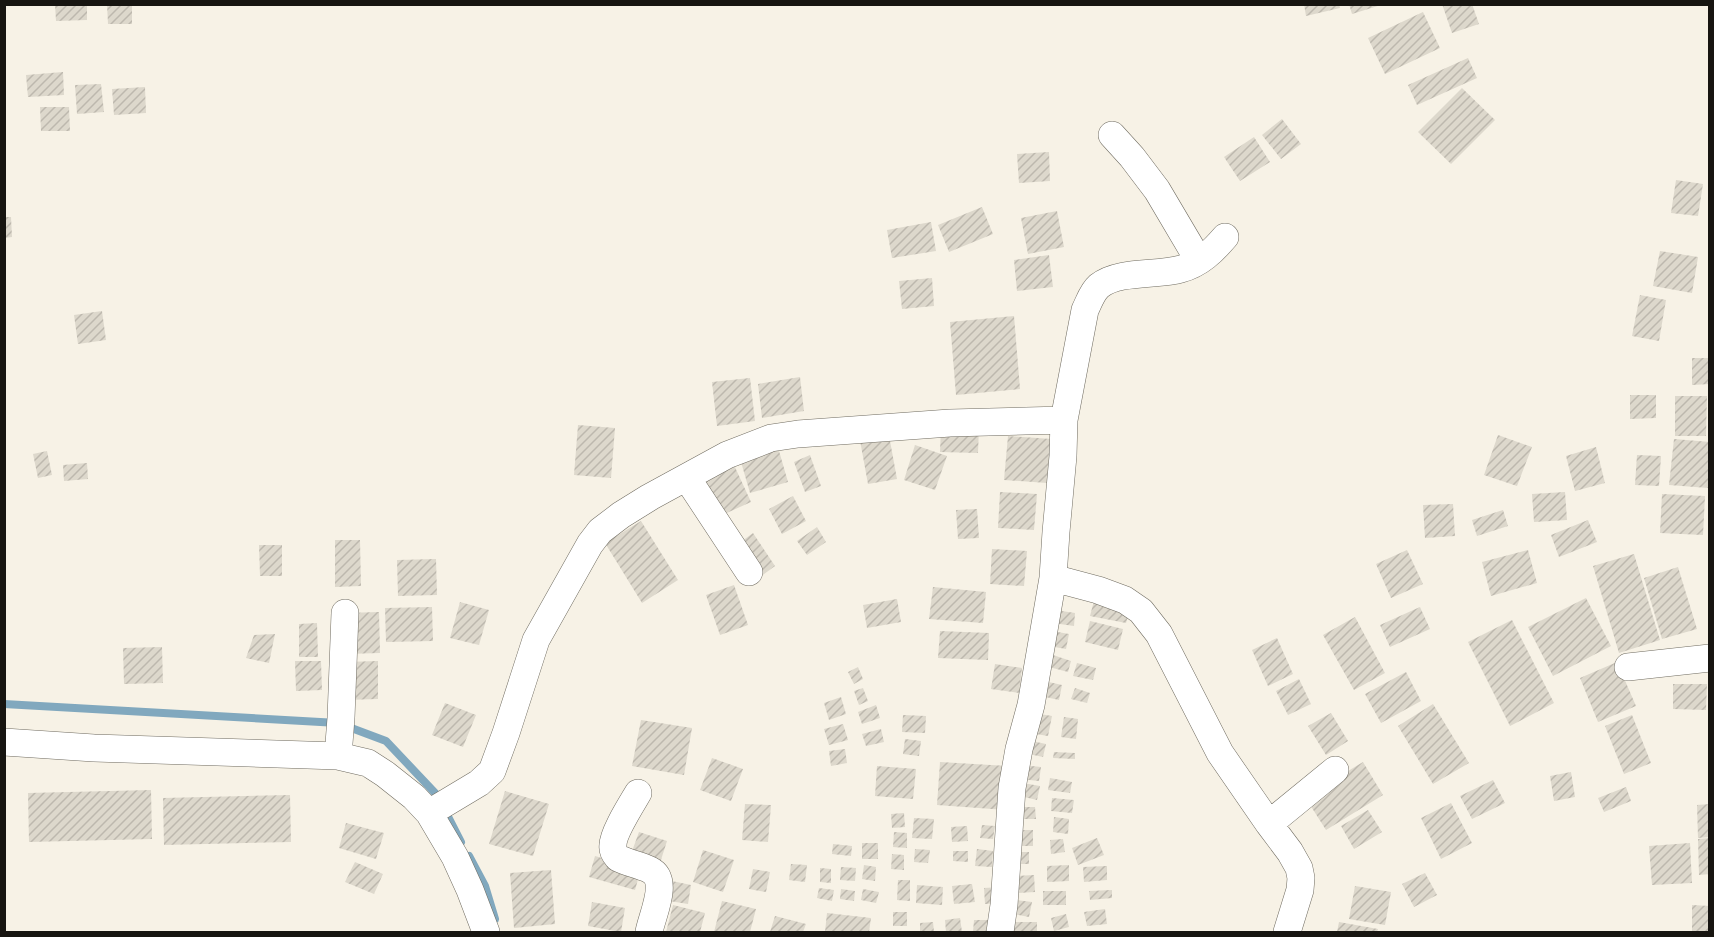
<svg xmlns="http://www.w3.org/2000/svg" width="1714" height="937" font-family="'Golos Text',sans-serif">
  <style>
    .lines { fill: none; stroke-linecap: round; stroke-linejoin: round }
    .stream { stroke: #81a8be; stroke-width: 8 }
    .building { fill: url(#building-hatch) }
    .minor-casing { stroke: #706c61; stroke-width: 28 }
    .minor { stroke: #fff; stroke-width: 27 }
  </style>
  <defs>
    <pattern id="building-hatch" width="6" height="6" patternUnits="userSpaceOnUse" patternTransform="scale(1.5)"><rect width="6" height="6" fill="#ddd8cc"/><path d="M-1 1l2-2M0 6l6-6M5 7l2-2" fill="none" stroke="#bdb8ae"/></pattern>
  </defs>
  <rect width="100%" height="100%" fill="#f7f2e6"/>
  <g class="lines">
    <path class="stream" d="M4,704l334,19 48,18 51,54 24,47
      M469,856l16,30 10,33"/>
  </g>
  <path class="building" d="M55,4h32v16l-31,1z
    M107,4h25v20h-24z
    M1304,4h35l1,4 -34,8z
    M1349,4h31l1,1 -29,9z
    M1442,4h30l7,20 -27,9z
    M1423,12l17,36 -55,26 -17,-36z
    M1468,58l9,20 -60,27 -9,-20z
    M63,72l1,23 -36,2 -2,-22z
    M101,84l3,28 -27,2 -2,-29z
    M145,87l1,26 -32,2 -2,-26z
    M1462,88l33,32 -44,44 -33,-32z
    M40,107h29l1,24h-29z
    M1282,119l19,25 -20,15 -19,-24z
    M1254,137l16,25 -30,19 -16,-24z
    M1049,152l1,29 -31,2 -2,-29z
    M1676,180l27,4 -5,32 -27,-3z
    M982,207l11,27 -44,18 -11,-27z
    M1057,211l7,36 -36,7 -7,-36z
    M4,217h7l1,20 -8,1z
    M931,222l5,29 -44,7 -5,-28z
    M1660,251l38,6 -6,36 -39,-7z
    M1049,255l4,32 -36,4 -3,-31z
    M932,278l2,28 -32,3 -3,-28z
    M1640,295l26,5 -7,41 -27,-5z
    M102,311l4,29 -28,4 -4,-29z
    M1014,316l6,73 -64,6 -6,-73z
    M1692,358h18v26l-18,1z
    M800,377l4,34 -42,7 -4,-34z
    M750,378l5,43 -38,5 -5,-44z
    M1630,395h26v23l-26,1z
    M1675,396h32l-1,40h-31z
    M578,425l37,3 -4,50 -37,-3z
    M941,427h38l-1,26 -38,-1z
    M888,430l9,49 -29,5 -9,-49z
    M1498,435l34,12 -15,39 -33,-11z
    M1008,436l43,3 -4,44 -43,-3z
    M1674,439l36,3 -2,46 -39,-3z
    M777,444l11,38 -38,11 -11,-38z
    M915,445l32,11 -12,34 -31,-10z
    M1596,447l9,36 -30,8 -9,-35z
    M47,451l5,24 -14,3 -5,-24z
    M810,455l11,31 -16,6 -11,-30z
    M1637,455l24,1 -2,30 -24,-1z
    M87,463l1,16 -24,2 -1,-16z
    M734,465l17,37 -31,14 -17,-37z
    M1000,492l37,2 -3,36 -36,-2z
    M1565,492l2,28 -33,2 -2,-28z
    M1662,494l43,2 -2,39 -43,-2z
    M793,496l13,25 -24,13 -13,-25z
    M1453,504l2,32 -30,2 -2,-33z
    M977,509l2,29 -21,1 -2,-29z
    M1503,510l5,16 -31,10 -5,-16z
    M1588,520l9,22 -38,15 -8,-22z
    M641,521l37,59 -36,23 -37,-60z
    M817,527l9,15 -19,13 -10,-14z
    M753,533l22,33 -15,11 -22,-33z
    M335,540h25l1,46 -26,1z
    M259,545h23v31h-22z
    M992,549l35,2 -3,35 -34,-2z
    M1407,550l16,34 -32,14 -15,-34z
    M1528,550l9,33 -46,13 -9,-34z
    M1634,554l26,86 -41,13 -26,-87z
    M436,559l1,36 -39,1 -1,-36z
    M1678,567l19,62 -35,10 -18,-61z
    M734,585l14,40 -28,10 -14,-40z
    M933,587l53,5 -3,31 -54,-4z
    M1095,597l36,8 -5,18 -36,-7z
    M1586,598l25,48 -58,30 -25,-49z
    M897,599l4,23 -34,6 -4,-23z
    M460,602l29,8 -10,35 -29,-7z
    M432,607l1,34 -47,1 -1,-34z
    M1420,607l10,22 -40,18 -10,-22z
    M1055,610l20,3 -1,13 -21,-3z
    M379,612l1,41 -34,1 -1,-41z
    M1355,617l30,56 -31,17 -31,-55z
    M1512,620l42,83 -44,23 -42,-84z
    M1090,621l33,8 -5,21 -33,-8z
    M317,623l1,34h-19v-33z
    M940,631l49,2 -1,27 -50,-2z
    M1052,631l17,3 -3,15 -17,-3z
    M275,634l-6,29 -23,-5 8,-23z
    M1277,638l16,36 -25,12 -16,-36z
    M162,647l1,36 -39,1 -1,-36z
    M1053,655l18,6 -3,11 -19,-5z
    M295,661h26l1,29 -26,1z
    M378,661v38l-32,1 -1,-38z
    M1617,662l19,44 -38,16 -18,-44z
    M1077,663l19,5 -3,12 -20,-4z
    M995,664l27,4 -3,25 -28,-4z
    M858,667l5,12 -9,5 -6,-12z
    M1406,672l15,29 -40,22 -16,-29z
    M1299,679l12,25 -23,11 -12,-24z
    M1044,681l18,4 -3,15 -18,-4z
    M1673,684h34l-1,26 -33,-1z
    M863,688l5,13 -9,4 -5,-14z
    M1075,688l15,5 -3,10 -16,-4z
    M841,697l5,17 -17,6 -5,-17z
    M445,703l31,12 -13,32 -31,-12z
    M1433,704l36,59 -36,21 -35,-58z
    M876,705l4,13 -18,6 -4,-12z
    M1034,713l18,3 -4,20 -18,-3z
    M1331,713l17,28 -22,14 -18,-29z
    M903,715l23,1 -1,17 -23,-1z
    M1632,715l19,48 -27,11 -19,-48z
    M1064,717l14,2 -2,20 -15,-2z
    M641,720l51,8 -8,47 -52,-9z
    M843,724l5,16 -19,5 -5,-16z
    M881,729l3,13 -18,4 -4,-12z
    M905,739l16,2 -2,15 -16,-2z
    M1027,740l19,4 -3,13 -19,-4z
    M845,749l2,14 -16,3 -2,-15z
    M1054,752l21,1v6l-22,-1z
    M712,758l31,11 -12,32 -31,-11z
    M940,762l68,4 -2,44 -69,-5z
    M1363,762l20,33 -57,35 -21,-33z
    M1022,765l19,2 -2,14 -19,-2z
    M877,766l39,3 -3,30 -38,-3z
    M1571,772l4,25 -21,4 -4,-25z
    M1050,778l22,4 -2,11 -22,-3z
    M1493,780l12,23 -33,16 -12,-23z
    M1023,783l17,3 -3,14 -17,-4z
    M1626,787l5,14 -27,11 -6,-14z
    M151,790l1,49 -123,3 -1,-49z
    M505,791l44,13 -16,52 -44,-12z
    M290,795l1,47 -127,3 -1,-47z
    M1052,798l22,2 -2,13 -21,-2z
    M1451,803l21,40 -31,16 -20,-41z
    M745,804l26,1 -3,37 -26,-2z
    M1710,804v33l-12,1 -1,-33z
    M1017,807h18l1,12h-19z
    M1368,810l14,22 -28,17 -13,-23z
    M904,813l1,14 -13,1 -1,-14z
    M1054,817l15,2 -1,15 -15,-2z
    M914,818l20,1 -2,20 -20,-1z
    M346,823l38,10 -8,26 -37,-11z
    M982,825l13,1 -2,13 -13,-1z
    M967,826l1,15 -16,1 -1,-15z
    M1018,830h15v16h-15z
    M639,832l28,9 -7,22 -29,-9z
    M894,832l13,1v15l-14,-1z
    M1097,838l7,17 -26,10 -6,-17z
    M1710,838v36l-11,1 -1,-36z
    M1063,839l2,13 -14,2 -1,-14z
    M862,843h16v16h-16z
    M1690,843l2,40 -40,2 -3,-39z
    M833,844l19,2 -1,10 -19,-2z
    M915,849l15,1 -2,13 -14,-1z
    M977,849l16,2 -1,16 -17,-1z
    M703,850l31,10 -11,32 -30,-10z
    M953,851h15v11l-15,-1z
    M1014,852h15v12h-14z
    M892,854l12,1v15l-13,-1z
    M595,856l46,13 -6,21 -46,-13z
    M355,862l28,12 -9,20 -29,-12z
    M791,864l16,1 -2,17 -16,-2z
    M864,865l12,2 -1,14 -13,-2z
    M1069,865v16l-22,1v-16z
    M1107,866v14l-23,2 -1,-15z
    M841,867l15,1 -1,13 -15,-1z
    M820,868l11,1v14l-11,-1z
    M753,869l17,3 -4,20 -17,-3z
    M551,870l4,54 -41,4 -4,-55z
    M1425,873l12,22 -23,12 -12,-23z
    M1034,875l1,17 -17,1 -2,-17z
    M667,880l24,5 -3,19 -25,-4z
    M898,880h12v21l-13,-1z
    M972,884l3,18 -21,2 -2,-18z
    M917,885l26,2 -1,18 -26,-2z
    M1355,886l36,6 -6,33 -36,-6z
    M1000,887l1,16 -16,1 -1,-16z
    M819,888l15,2 -2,11 -15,-3z
    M841,889l14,2 -1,10 -14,-2z
    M863,889l16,3 -3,11 -15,-3z
    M1112,890v8l-22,2 -1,-9z
    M1043,891h23v14h-23z
    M1016,900l16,2 -3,15 -16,-3z
    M722,901l34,8 -6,23h-36z
    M592,902l33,6 -4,24 -33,-6z
    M673,905l32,8 -5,19h-34z
    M1692,905l18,1v26h-18z
    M1105,909l2,15 -20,2 -3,-14z
    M893,912h14v14h-14z
    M827,913l44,5 -2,14h-44z
    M1066,914l3,13 -15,4 -3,-13z
    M775,916l31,8 -3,8h-33z
    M960,918l2,14h-16l-1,-12z
    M974,920h19l-1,12h-19z
    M933,922l1,10h-14v-9z
    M1012,922h25v10h-25z
    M1339,922l39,7 -1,3h-40z"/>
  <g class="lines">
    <g class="minor-casing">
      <path id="minor" d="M1112,135l20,22 25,33 42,71
        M687,478l62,94
        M1053,578l45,12 27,10 16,11 18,23 61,119 49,71 21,28 9,16 2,10 -1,12 -13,42
        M1628,667l82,-9
        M4,742l90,6 244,8 30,7 17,11 29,23 15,16 26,44 15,33 16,42
        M338,756l3,-38 4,-105
        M638,793c-7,12 -25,40 -25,52 -1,6 2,9 5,13 10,5 22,7 32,12 20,10 2,45 -1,62
        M429,813l50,-30 13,-12 14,-38 30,-93 54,-96 10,-13 21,-16 29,-18 77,-42 44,-17 27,-4 152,-11 114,-3
        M1269,824l66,-54
        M1000,932l4,-27 8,-117 7,-39 12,-44 22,-127 3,-46 7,-76 1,-36 21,-110c4,-8 7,-18 14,-24 20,-16 58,-10 82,-17 19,-5 32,-18 44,-32"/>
    </g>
    <use href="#minor" class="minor"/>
  </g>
  <rect width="1714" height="937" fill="none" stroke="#171511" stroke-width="12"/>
</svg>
